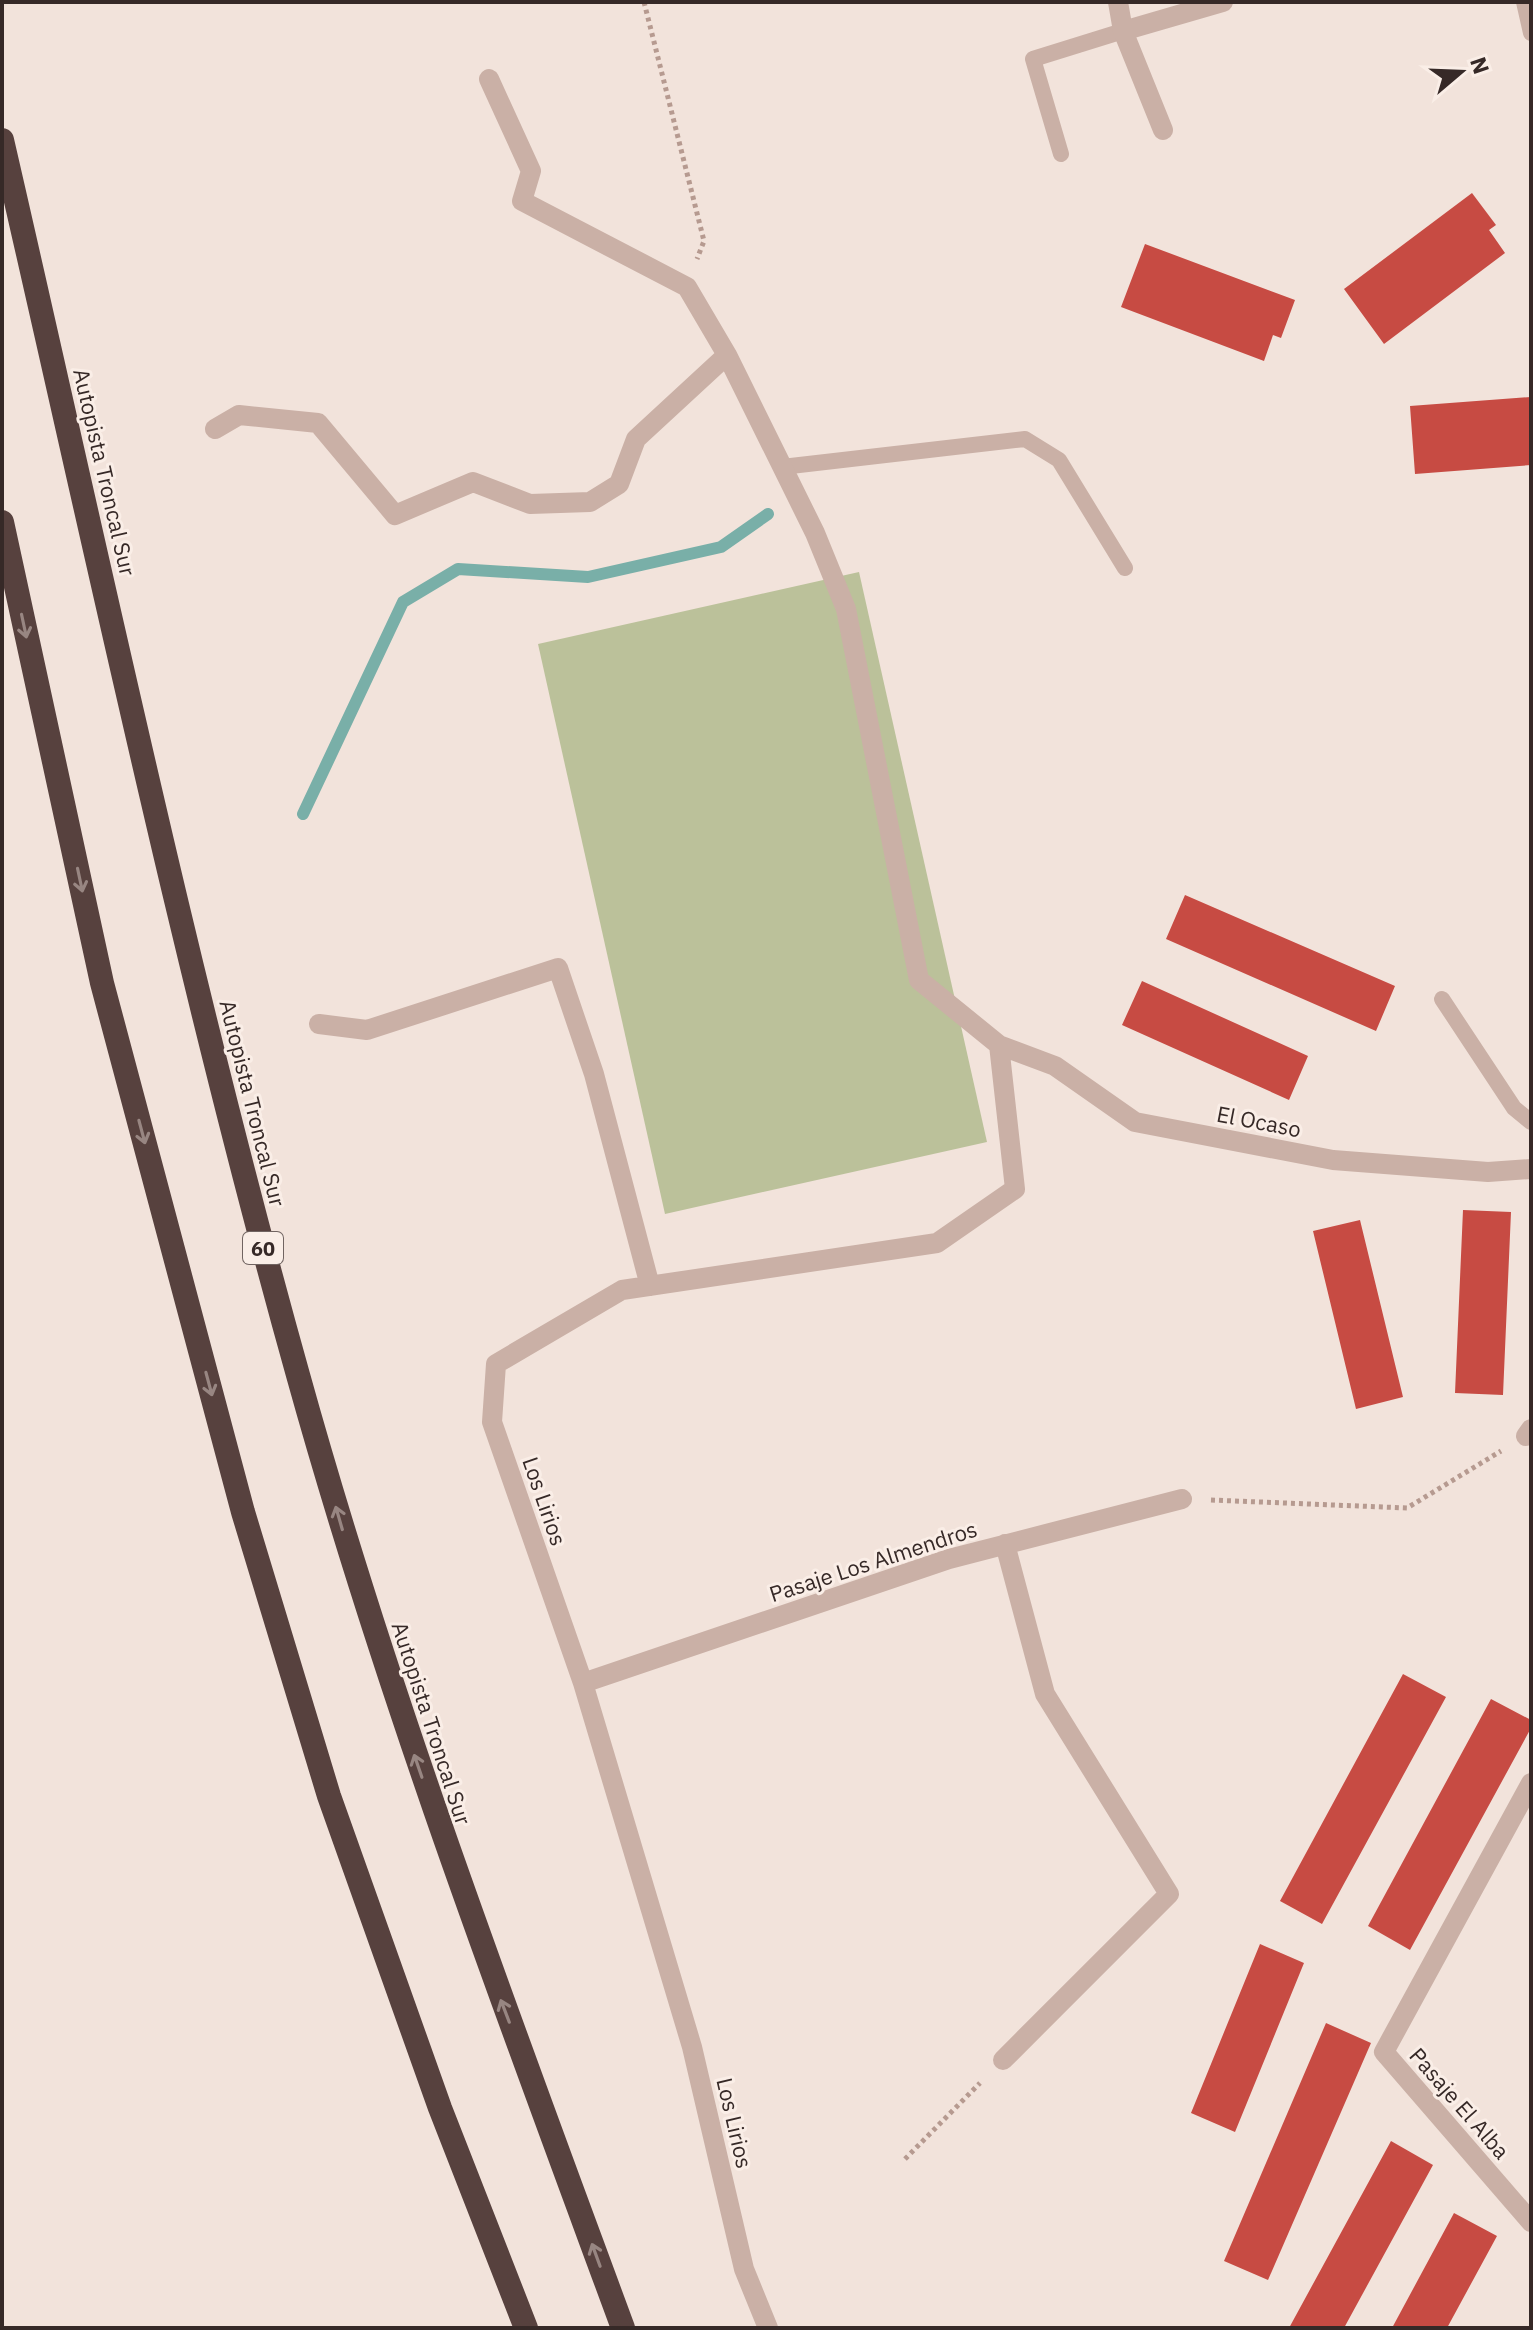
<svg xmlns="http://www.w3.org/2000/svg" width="1533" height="2330" font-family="'IBM Plex Sans',sans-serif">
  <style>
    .green { fill: #bbc19a }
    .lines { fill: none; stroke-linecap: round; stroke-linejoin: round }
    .stream { stroke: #79afa8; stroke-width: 12 }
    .building { fill: #c74b43 }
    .path { stroke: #b69a90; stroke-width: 5; stroke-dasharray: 4 4; stroke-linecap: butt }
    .lane { stroke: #cab0a6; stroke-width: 16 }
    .street { stroke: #cab0a6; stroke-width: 20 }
    .highway { stroke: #57413e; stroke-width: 24 }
    .oneway { stroke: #988682 }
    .labels { text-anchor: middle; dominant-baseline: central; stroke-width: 6; stroke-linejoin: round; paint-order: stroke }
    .shield { fill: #faeee7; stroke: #716461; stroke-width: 2 }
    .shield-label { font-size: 20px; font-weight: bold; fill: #362927 }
    .street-label { font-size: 22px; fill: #362927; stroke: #faeee7 }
  </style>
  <rect width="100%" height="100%" fill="#f2e3db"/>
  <path class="green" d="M859,572l128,570 -322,72 -127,-570z"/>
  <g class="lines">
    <path class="stream" d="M303,814l100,-212 55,-33 130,8 133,-30 47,-33"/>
  </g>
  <path class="building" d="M1472,193l24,32 -7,5 16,23 -121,91 -40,-55z
    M1145,244l150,56 -14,38 -8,-3 -9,26 -143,-54z
    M1531,397v68l-116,9 -5,-68z
    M1185,895l210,91 -19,45 -210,-92z
    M1142,981l166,75 -19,44 -167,-75z
    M1463,1210l48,2 -8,183 -48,-2z
    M1360,1220l43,177 -47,12 -43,-178z
    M1403,1674l43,23 -124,227 -42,-23z
    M1491,1699l40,21v8l-121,222 -42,-24z
    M1260,1944l44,19 -69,169 -44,-19z
    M1326,2023l45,20 -103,237 -44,-19z
    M1391,2141l42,24 -89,163h-55z
    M1454,2213l43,23 -50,92h-55z"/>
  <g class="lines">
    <path class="path" d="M644,2l60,239 -7,18
      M1211,1500l196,8 94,-57
      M905,2159l75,-76"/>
    <path class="lane" d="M1524,2l7,31
      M1061,154l-28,-95 90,-28
      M782,467l243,-28 34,21 66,108
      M1442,999l72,109 17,14"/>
    <path class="street" d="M1118,2l5,29 40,99
      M1123,31l100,-29
      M489,79l42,92 -9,30 165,86 40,68 88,178 31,76 73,371 80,65 56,21 80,56 198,38 155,12 43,-3
      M215,429l24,-14 79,8 77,92 78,-33 57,22 60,-2 29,-18 17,-45 91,-84
      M319,1024l48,6 191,-62 36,106 56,212
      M1526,1436l5,-7
      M583,1683l366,-124 233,-60
      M1531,1783l-147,269 147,170
      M1003,2060l166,-166 -124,-200 -40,-150
      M768,2328l-24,-59 -52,-222 -109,-364 -91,-261 4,-58 126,-74 315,-47 78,-54 -16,-144"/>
    <path class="highway" d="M2,140c95,412 182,828 296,1235 90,324 209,638 325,953
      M2,522l100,461 141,529 86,284 111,312 86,220"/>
  </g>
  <defs><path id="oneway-shaft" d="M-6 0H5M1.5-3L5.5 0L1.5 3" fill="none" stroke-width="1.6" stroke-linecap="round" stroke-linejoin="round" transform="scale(2)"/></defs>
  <g class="oneway">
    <use href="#oneway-shaft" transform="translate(24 626) rotate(78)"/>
    <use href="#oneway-shaft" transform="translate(80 880) rotate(78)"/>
    <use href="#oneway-shaft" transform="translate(142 1132) rotate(75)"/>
    <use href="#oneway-shaft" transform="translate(209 1384) rotate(75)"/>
    <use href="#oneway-shaft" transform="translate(339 1518) rotate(-106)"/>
    <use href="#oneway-shaft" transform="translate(418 1766) rotate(-109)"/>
    <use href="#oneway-shaft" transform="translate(505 2011) rotate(-111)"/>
    <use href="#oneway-shaft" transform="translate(596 2255) rotate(-110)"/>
  </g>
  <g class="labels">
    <rect class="shield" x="243" y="1232" width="40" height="32" rx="6"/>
    <g class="shield-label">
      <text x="263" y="1248">60</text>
    </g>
    <g class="street-label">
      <text transform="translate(105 472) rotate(77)">Autopista Troncal Sur</text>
      <text transform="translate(253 1103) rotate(76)">Autopista Troncal Sur</text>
      <text transform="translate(1259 1121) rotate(11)">El Ocaso</text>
      <text transform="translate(545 1501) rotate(71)">Los Lirios</text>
      <text transform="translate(873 1561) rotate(-18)">Pasaje Los Almendros</text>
      <text transform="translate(432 1723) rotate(72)">Autopista Troncal Sur</text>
      <text transform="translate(1460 2103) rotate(49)">Pasaje El Alba</text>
      <text transform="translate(735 2123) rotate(77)">Los Lirios</text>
    </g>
  </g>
  <rect width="1533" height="2330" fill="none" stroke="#362927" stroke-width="8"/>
  <g transform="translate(1461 72) rotate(71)" stroke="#faeee7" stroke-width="6" paint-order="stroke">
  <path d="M0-6L14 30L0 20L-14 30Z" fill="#362927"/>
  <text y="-12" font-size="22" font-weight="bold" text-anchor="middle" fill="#362927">N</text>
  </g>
</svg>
